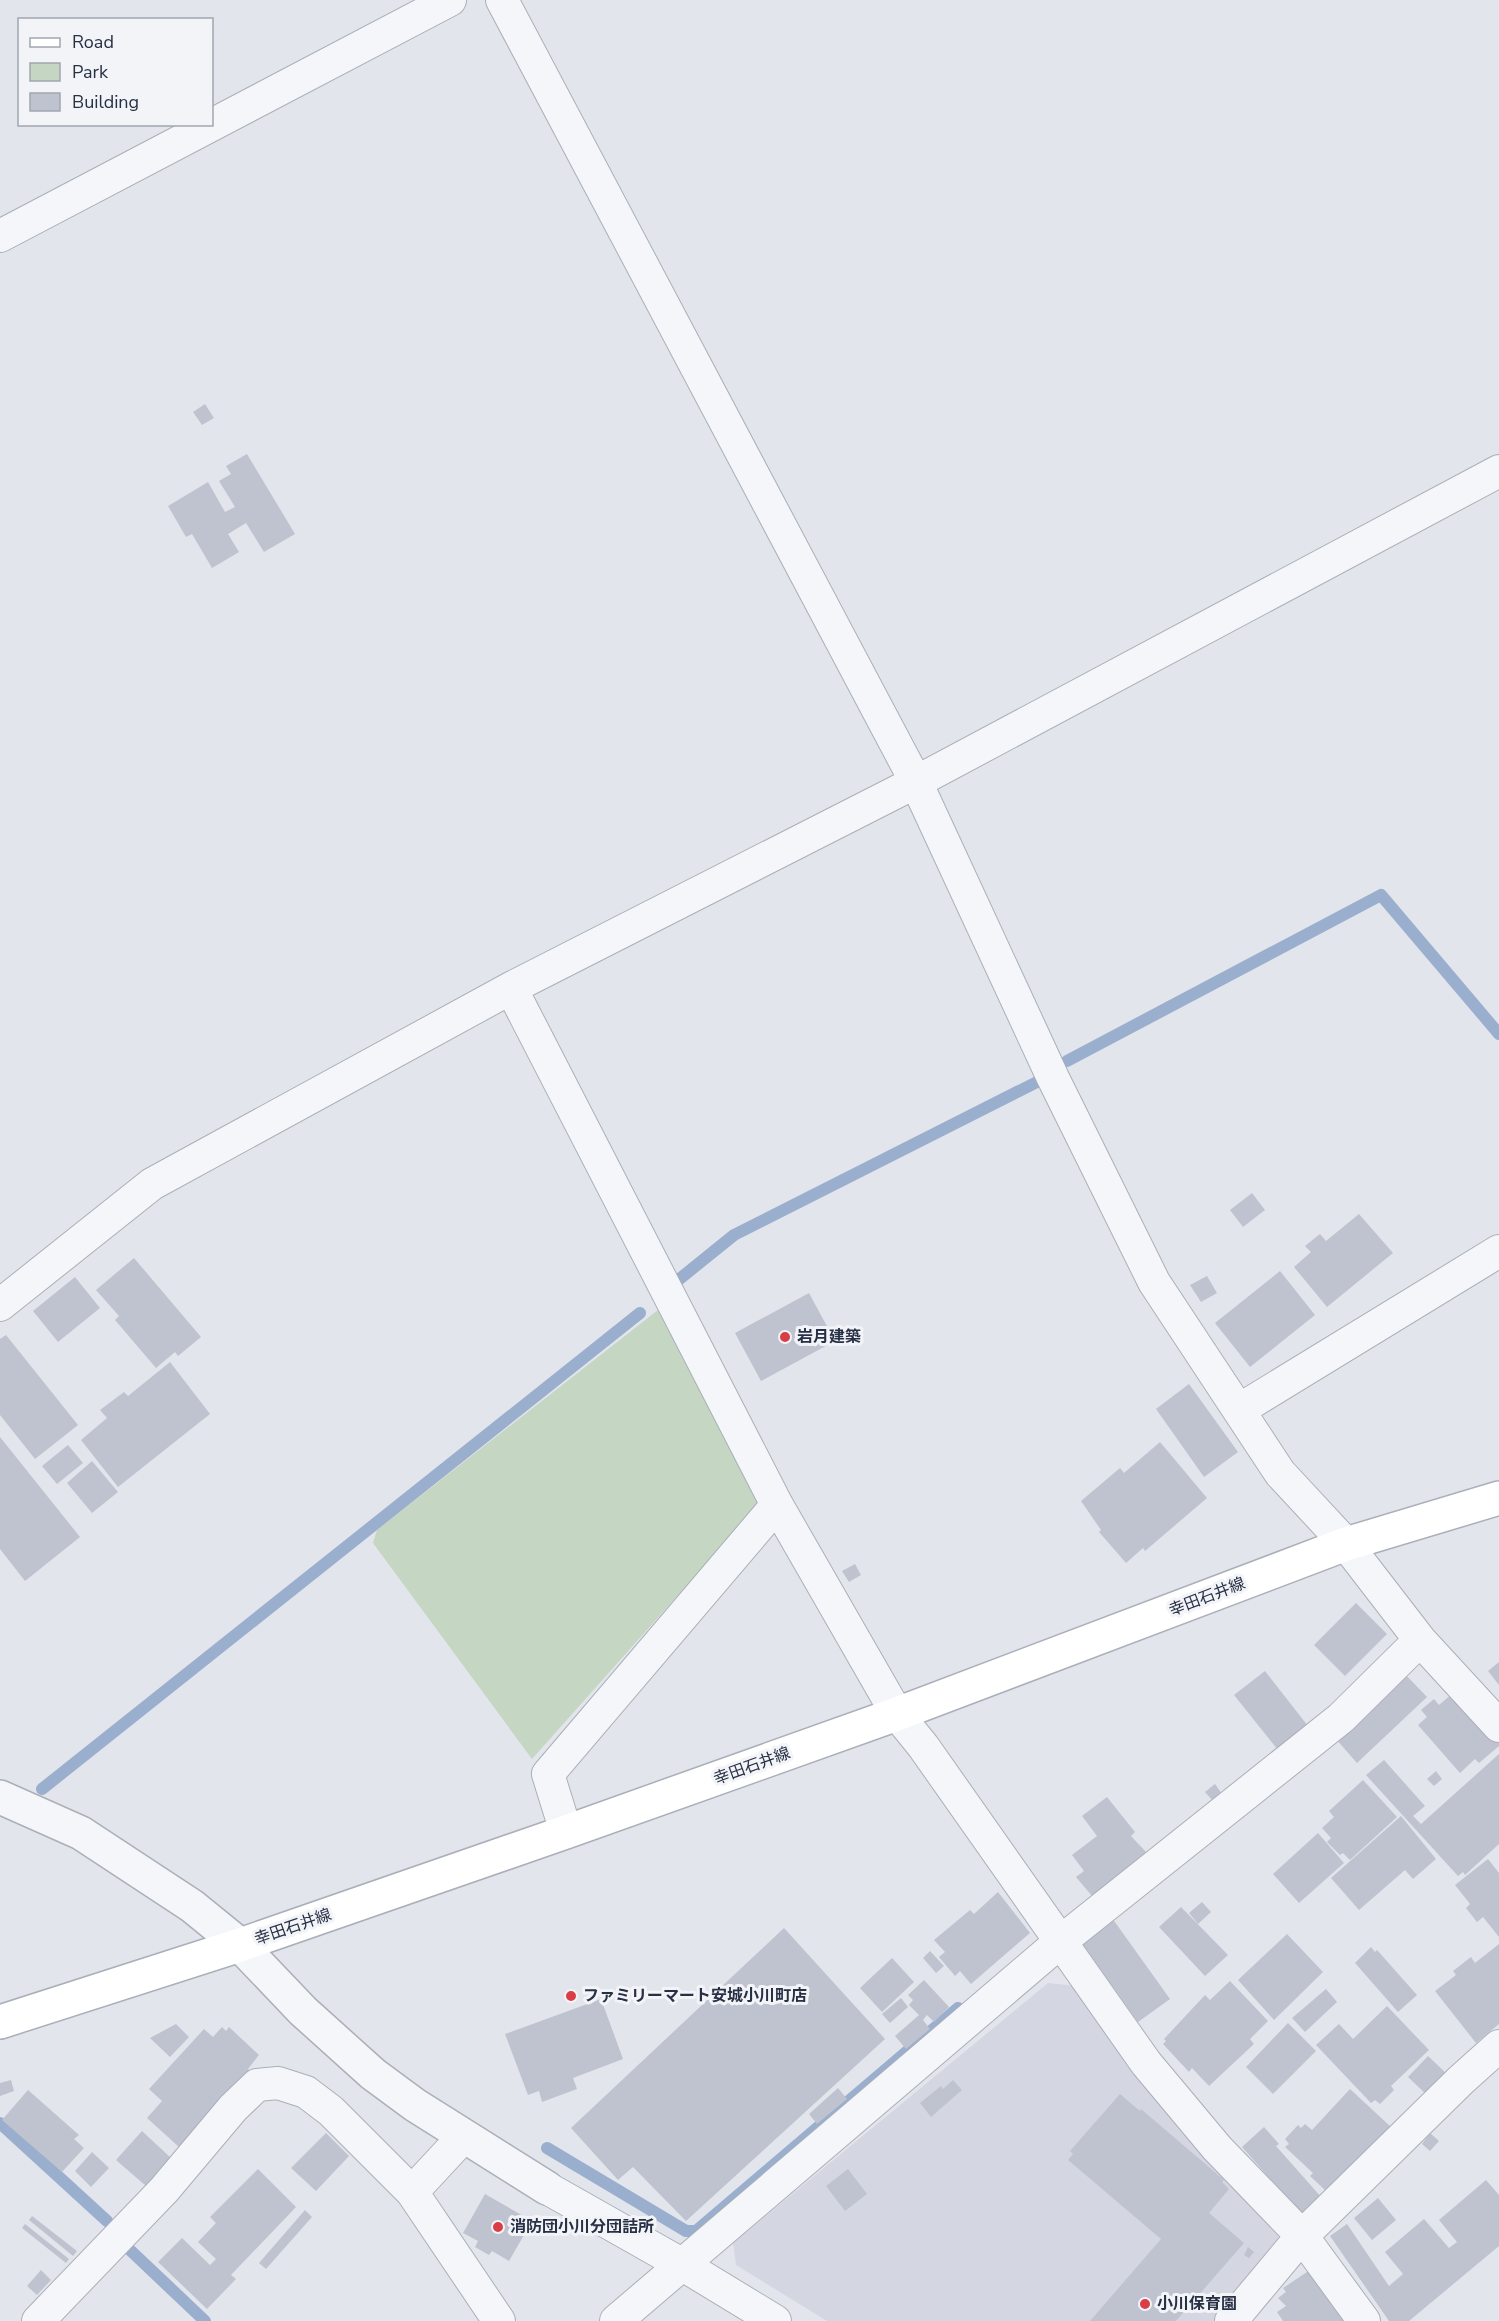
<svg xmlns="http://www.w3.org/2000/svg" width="1499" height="2321" font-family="'Nunito Sans','Noto Sans JP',sans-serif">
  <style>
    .built { fill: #d4d7e1 }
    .green { fill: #c5d6c2 }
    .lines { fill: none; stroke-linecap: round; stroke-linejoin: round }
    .stream { stroke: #9aaece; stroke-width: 12 }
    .building { fill: #bfc3cf }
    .minor-casing { stroke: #aaafb9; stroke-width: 34 }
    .tertiary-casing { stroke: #aaafb9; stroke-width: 36 }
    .secondary-casing { stroke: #aaafb9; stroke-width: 36 }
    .minor { stroke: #f5f6f9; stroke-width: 32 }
    .tertiary { stroke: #f5f6f9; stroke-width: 33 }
    .secondary { stroke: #fff; stroke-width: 33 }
    .poi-dot { fill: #d93e47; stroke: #f2f4f8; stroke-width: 2 }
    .labels { text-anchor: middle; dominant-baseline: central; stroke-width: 6; stroke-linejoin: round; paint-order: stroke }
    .poi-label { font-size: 16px; font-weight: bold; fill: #283045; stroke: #f2f4f8; text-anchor: start }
    .street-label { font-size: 16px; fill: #283045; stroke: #f2f4f8 }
  </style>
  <rect width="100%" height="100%" fill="#e2e5eb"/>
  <path class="built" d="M1048,1983l28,3 202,239v24l-63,72h-388l-91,-56 -3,-22z"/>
  <path class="green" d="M658,1310l102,193 -228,256 -159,-216 4,-13z"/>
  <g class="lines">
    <path class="stream" d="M1067,1061l314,-166 118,139
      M677,1281l57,-46 303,-153
      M42,1789l598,-476
      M0,2123l107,98
      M547,2148l139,83h10l262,-223
      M130,2250l75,71"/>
  </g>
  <path class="building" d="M205,404l9,14 -12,7 -9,-13z
    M247,454l48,80 -31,18 -18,-29 -18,11 11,18 -27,16 -20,-34 -6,3 -18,-31 40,-24 17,30 10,-5 -16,-26 12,-7 -5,-8z
    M1252,1193l13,17 -22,17 -13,-17z
    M1359,1214l34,39 -66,54 -33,-40 17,-15 -6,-6 15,-12 6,7z
    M134,1258l67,79 -23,19 -3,-4 -19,16 -41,-48 4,-4 -23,-26z
    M1280,1271l35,44 -65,52 -35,-44z
    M1207,1276l10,17 -16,9 -11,-17z
    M75,1277l25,31 -42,34 -25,-31z
    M809,1293l26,48 -74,40 -26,-48z
    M6,1335l72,90 -43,34 -35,-44v-76z
    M170,1362l40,52 -92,73 -37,-47 26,-22 -7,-8 24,-18 4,4z
    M1189,1384l49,68 -34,25 -48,-68z
    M0,1437l80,100 -55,44 -25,-32z
    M1160,1442l47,56 -62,53 -2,-3 -17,15 -27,-31 2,-2 -20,-29 39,-33 4,5z
    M68,1445l15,18 -26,21 -15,-18z
    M92,1461l26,31 -26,21 -25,-30z
    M855,1564l6,11 -12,7 -7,-11z
    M1356,1603l31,31 -42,42 -31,-31z
    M1499,1662v23l-11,-14z
    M1265,1671l43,55 -30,24 -44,-55z
    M1403,1672l24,25 -70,66 -22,-25z
    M1453,1693l46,49v4l-20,17 -4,-4 -15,14 -42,-48 9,-8 -6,-7 13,-11 5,6z
    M1499,1754v90l-34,31 -2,-3 -5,4 -92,-101 18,-15 41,46 -12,10 8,8z
    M1436,1771l6,8 -8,7 -7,-7z
    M1363,1780l34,37 -47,43 -7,-7 -3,2 -13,-13 4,-4 -9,-10 12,-11 -5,-6z
    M1215,1784l7,10 -9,7 -8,-9z
    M1107,1797l28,35 -4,4 16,17 -55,43 -16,-19 8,-6 -12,-16 25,-19 -15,-20z
    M1401,1816l35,43 -23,20 -8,-9 -46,40 -28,-32z
    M1318,1833l26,30 -45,40 -26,-29z
    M1488,1859l11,14v64l-16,-20 -6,5 -11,-14 4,-4 -15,-19z
    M998,1892l32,41 -59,51 -11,-13 -5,5 -16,-19 6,-5 -11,-12 36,-30 4,4z
    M1202,1902l9,10 -13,12 -9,-11z
    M1181,1907l47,48 -23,21 -46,-49z
    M1112,1918l58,81 -32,23 -58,-82z
    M784,1928l101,111 -199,182 -53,-54 -15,13 -47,-52z
    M1287,1934l36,38 -49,48 -36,-40z
    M1499,1944v80l-23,19 -41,-52 21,-16 -3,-4 18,-14 4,6z
    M1371,1947l4,5 2,-2 40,45 -19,17 -43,-49z
    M930,1951l14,15 -8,7 -13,-15z
    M892,1958l22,24 -32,30 -22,-24z
    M924,1980l25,27 -15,15 -7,-7 -4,5 7,9 -24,20 -11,-13 24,-21 -10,-10 4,-5 -5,-5z
    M1230,1981l38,40 -18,18 4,5 -45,42 -17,-18 -3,4 -26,-28 3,-3 -2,-2 41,-44 5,5z
    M1326,1989l11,13 -32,30 -13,-14z
    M901,1998l7,9 -18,16 -8,-9z
    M601,1999l22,60 -50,19 4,11 -35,13 -3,-11 -11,4 -23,-61z
    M1387,2006l42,44 -38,36 3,4 -14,14 -5,-4 -4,3 -55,-58 23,-21 14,15z
    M1288,2023l28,28 -43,43 -27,-27z
    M176,2024l13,13 -19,20 -20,-19z
    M222,2027l4,4 3,-4 30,28 -11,14 4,4 -28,24 -45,50 -32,-29 15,-17 -13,-12 55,-60 9,8z
    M1428,2056l20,19 -20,21 -20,-19z
    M11,2080l3,11 -14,5v-13z
    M953,2080l9,10 -31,27 -11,-14 21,-17 2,3z
    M838,2088l9,11 -30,25 -8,-10z
    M1350,2089l41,38 -65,64 -16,-15 3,-3 -28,-26 4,-3 -4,-5 13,-14 3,3 4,-4 7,6z
    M28,2090l51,45 -5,4 10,9 -22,24 -60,-52z
    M1120,2094l20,17 1,-2 83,71 -2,2 7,7 -20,24 35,30 -68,78h-86l71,-82 -93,-79 5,-6 -3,-3z
    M1264,2127l15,17 -3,2 46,52 -20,17 -60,-68z
    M142,2131l29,27 -25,28 -30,-26z
    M326,2133l23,23 -33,35 -25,-23z
    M1430,2133l9,8 -9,10 -8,-7z
    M92,2152l17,16 -18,19 -16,-16z
    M258,2169l38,38 -65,68 5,4 -29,30 -49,-47 24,-24 28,27 6,-6 -18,-17 18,-19 -6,-6z
    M848,2169l19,25 -22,17 -19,-25z
    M1486,2180l13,15v51l-90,75h-20l-59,-85 17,-12 42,62 14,-12 -18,-22 39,-33 25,29 8,-6 -18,-22z
    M485,2194l47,27 -23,40 -17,-10 -3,4 -14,-8 3,-6 -15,-8z
    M1378,2198l18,22 -24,20 -18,-22z
    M305,2210l7,7 -46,52 -7,-6z
    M32,2216l45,35 -4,5 -44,-36z
    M25,2224l44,35 -3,4 -44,-35z
    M1248,2247l6,5 -5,6 -5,-3z
    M1313,2268l37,53h-67l-6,-9 9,-6 -8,-8 8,-6 -3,-4z
    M41,2270l10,10 -14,15 -10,-9z"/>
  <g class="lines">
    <g class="minor-casing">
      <path id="minor" d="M502,0l414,782 137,296 101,204 126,191 66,71 74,96 79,86
        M0,236l450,-236
        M511,988l266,517 120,209 26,32 223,317 71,85 85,88 62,85
        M0,1305l152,-121 359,-196 405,-206 583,-311
        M1239,1410l260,-159
        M566,1832l-18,-58 229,-269
        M547,2188l136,77 92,56
        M412,2192l52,-56
        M38,2321l126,-131 69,-82 24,-23 21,-2 28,9 25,19 81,81 87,129
        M616,2321l444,-379 281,-224 79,-78
        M1231,2321l71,-85 159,-156 38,-34"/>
    </g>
    <g class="tertiary-casing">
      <path id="tertiary" d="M0,1797l81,36 111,73 48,39 63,66 70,63 42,31 132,83"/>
    </g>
    <g class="secondary-casing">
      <path id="secondary" d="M0,2022l240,-77 326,-113 331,-118 449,-170 153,-46"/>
    </g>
    <use href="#minor" class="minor"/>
    <use href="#tertiary" class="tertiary"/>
    <use href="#secondary" class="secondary"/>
  </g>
  <g class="poi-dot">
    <circle cx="785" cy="1337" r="6"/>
    <circle cx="571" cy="1996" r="6"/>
    <circle cx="498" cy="2227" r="6"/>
    <circle cx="1145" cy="2304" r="6"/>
  </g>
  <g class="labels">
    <g class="poi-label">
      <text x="797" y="1337">岩月建築</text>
      <text x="583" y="1996">ファミリーマート安城小川町店</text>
      <text x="510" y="2227">消防団小川分団詰所</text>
      <text x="1157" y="2304">小川保育園</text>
    </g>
    <g class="street-label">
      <text transform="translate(1207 1597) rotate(-21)">幸田石井線</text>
      <text transform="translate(752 1766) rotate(-20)">幸田石井線</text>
      <text transform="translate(293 1927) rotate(-19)">幸田石井線</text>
    </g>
  </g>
  <rect x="18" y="18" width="195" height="108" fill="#f2f4f8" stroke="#a1a6b0" stroke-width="1.5"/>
  <rect x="30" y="38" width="30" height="9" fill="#ffffff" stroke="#a1a6b0" stroke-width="1.5"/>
  <text x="72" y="48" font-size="18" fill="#283045">Road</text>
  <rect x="30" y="63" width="30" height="18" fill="#c5d6c2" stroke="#a1a6b0" stroke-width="1.5"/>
  <text x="72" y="78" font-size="18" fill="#283045">Park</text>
  <rect x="30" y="93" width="30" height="18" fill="#bfc3cf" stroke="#a1a6b0" stroke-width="1.5"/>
  <text x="72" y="108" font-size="18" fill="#283045">Building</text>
</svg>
